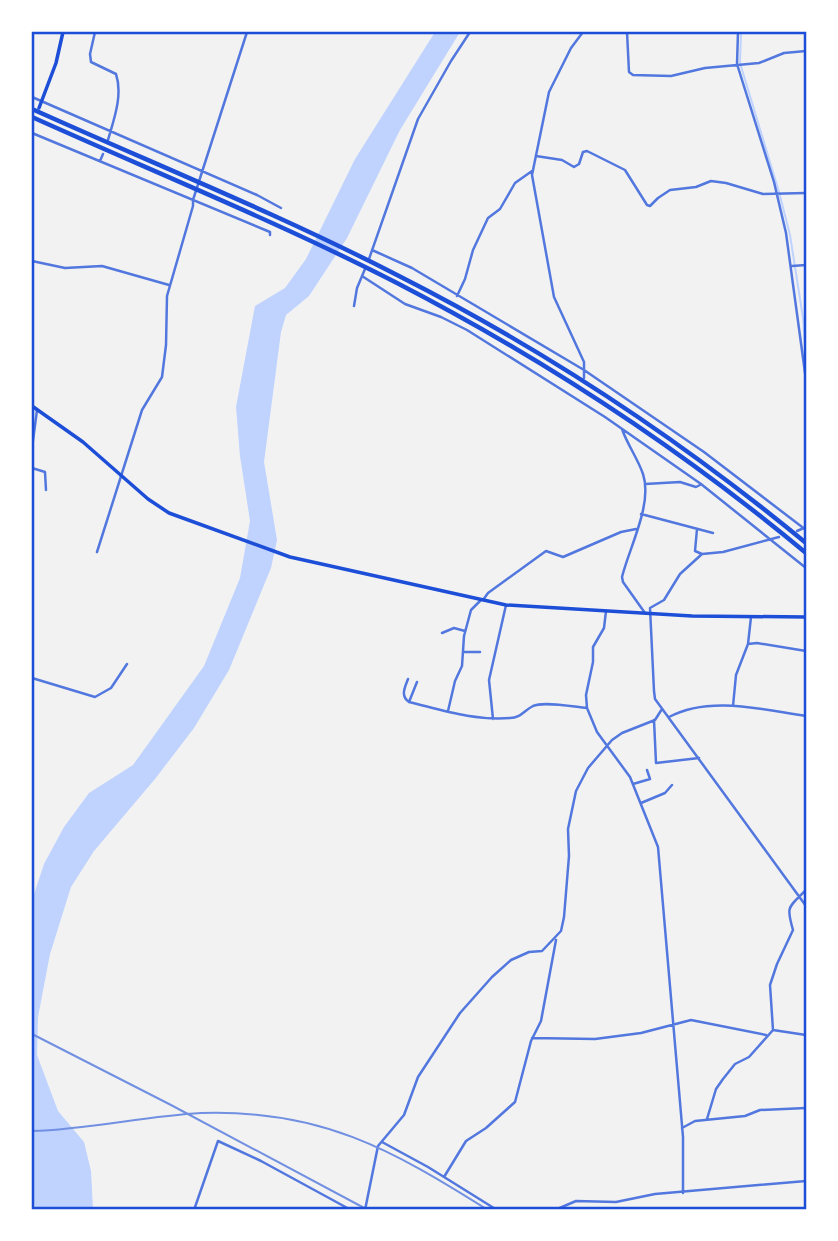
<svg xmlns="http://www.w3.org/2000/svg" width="838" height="1241" font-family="'Source Serif 4',serif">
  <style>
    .water { fill: #bfd3fe }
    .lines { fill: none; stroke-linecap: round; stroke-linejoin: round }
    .stream { stroke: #bfd3fe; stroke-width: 2 }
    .minor { stroke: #5277de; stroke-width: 2.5 }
    .secondary { stroke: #1d4ed8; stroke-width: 3.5 }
    .motorway { stroke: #1d4ed8; stroke-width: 4.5 }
    .rail { stroke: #7290e2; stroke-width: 2 }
    .neatline { fill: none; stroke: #1d4ed8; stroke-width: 2.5 }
  </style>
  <rect width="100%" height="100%" fill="#f2f2f2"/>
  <path class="water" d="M435,32h25l-60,98 -53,108 -38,58 -23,19 -5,17 -17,130 13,78 -6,28 -42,102 -35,58 -39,51 -61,72 -23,36 -21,67 -12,63 -1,38 21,56 26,31 7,29 2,38h-58l-3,-17v-292l12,-36 20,-37 25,-34 44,-28 71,-99 36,-88 10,-57 -10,-65 -4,-49 19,-101 30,-18 21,-29 49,-100z"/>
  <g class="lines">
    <path class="stream" d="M741,32l-1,31 39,129 11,43 13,83 3,39"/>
    <path class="minor" d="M95,32l-5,22 1,8 25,12c7,21 -2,45 -8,66
      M583,32l-12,16 -22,44 -17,83 22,122 30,65v16
      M627,32l2,40 4,3 38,1 34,-8 54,-5 25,-10 22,-2
      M738,32l-1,32 37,118 12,51 20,147
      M32,97l225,98 24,13
      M32,133l238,99v3
      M536,156l26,4 12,7 5,-3 4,-12 4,-1 38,19 22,35 3,1 8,-8 12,-8 26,-3 15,-6 15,2 37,11 43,-1
      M100,161l3,-7
      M372,250l40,18 172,102 120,82 102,78
      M369,259l49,-140 33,-58 19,-29
      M32,261l33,7 37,-2 67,19
      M792,266l14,-1
      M362,276l43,28 36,13 26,13 138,87 96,67 105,84
      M457,296l8,-17 8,-29 15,-32 12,-9 15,-26 17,-12
      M354,306l3,-18 8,-19
      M622,429c5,15 16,30 21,45 10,30 -14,74 -21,103l1,5 22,31
      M32,448l5,-38
      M32,468l13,4 1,18
      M645,484l35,-2 16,5 4,-2
      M641,514l72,19
      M697,529l-2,22 7,3
      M797,531l9,-4
      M779,537l-56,15 -21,2 -22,20 -16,26 -14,8 4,83 1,8 151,207
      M97,552l45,-142 20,-33 4,-32 1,-49 26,-90v-6l54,-168
      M483,600l5,-7 58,-42 17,6 58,-25 15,-3
      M606,611l-2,17 -11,19v15l-7,33 1,13 10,24 33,45 28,70 25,290v56
      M442,633l12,-5 11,3
      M748,644l9,-1 49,8
      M464,652h16
      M32,678l63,19 16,-9 16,-24
      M408,679c-3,8 -8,17 1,23 33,8 66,19 101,16 11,0 13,-7 23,-12 11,-5 41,1 54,2
      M409,702l8,-20
      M733,706l3,-31 12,-31 3,-27
      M448,711l7,-30 7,-15 2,-30 7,-26 10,-10
      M669,717c41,-22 94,-7 137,-1
      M493,719l-4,-39 17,-75
      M654,720l2,43 43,-5
      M633,784l17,-5 -3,-9
      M641,803l24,-10 7,-8
      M773,1030l33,5
      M532,1038l63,1 46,-6 50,-13 75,15
      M707,1119l9,-30 7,-10 12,-15 14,-7 24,-27 -3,-45 7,-21 16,-34c-7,-24 -5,-22 13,-40
      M682,1128l13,-7 50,-5 15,-6 46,-2
      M382,1142l46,25 69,43
      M444,1177l22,-36 20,-13 29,-26 16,-61 10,-20 15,-81
      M194,1210l24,-69 43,20 90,49
      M365,1210l13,-64 26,-31 14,-38 42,-64 32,-36 19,-17 18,-8 13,-1 19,-20 3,-14 5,-61 -1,-27 8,-38 12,-23 24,-28 10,-7 33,-13 7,-11
      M555,1210l21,-9 40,1 39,-8 151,-13"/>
    <path class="secondary" d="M39,108l17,-45 7,-31
      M32,406l51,36 65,57 21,14 121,44 216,48 186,11 114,1"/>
    <path class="motorway" d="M32,109c122,55 247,105 367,167 144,73 282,164 407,267
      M32,117c122,55 246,105 365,166 145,75 284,166 409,270"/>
    <path class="rail" d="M32,1034l139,71 197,105
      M32,1131c56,-1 112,-15 169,-18 119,-4 190,36 287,97"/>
  </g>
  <rect width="838" height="1241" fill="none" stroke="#ffffff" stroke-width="66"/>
  <rect x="33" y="33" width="772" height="1175" class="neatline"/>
</svg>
